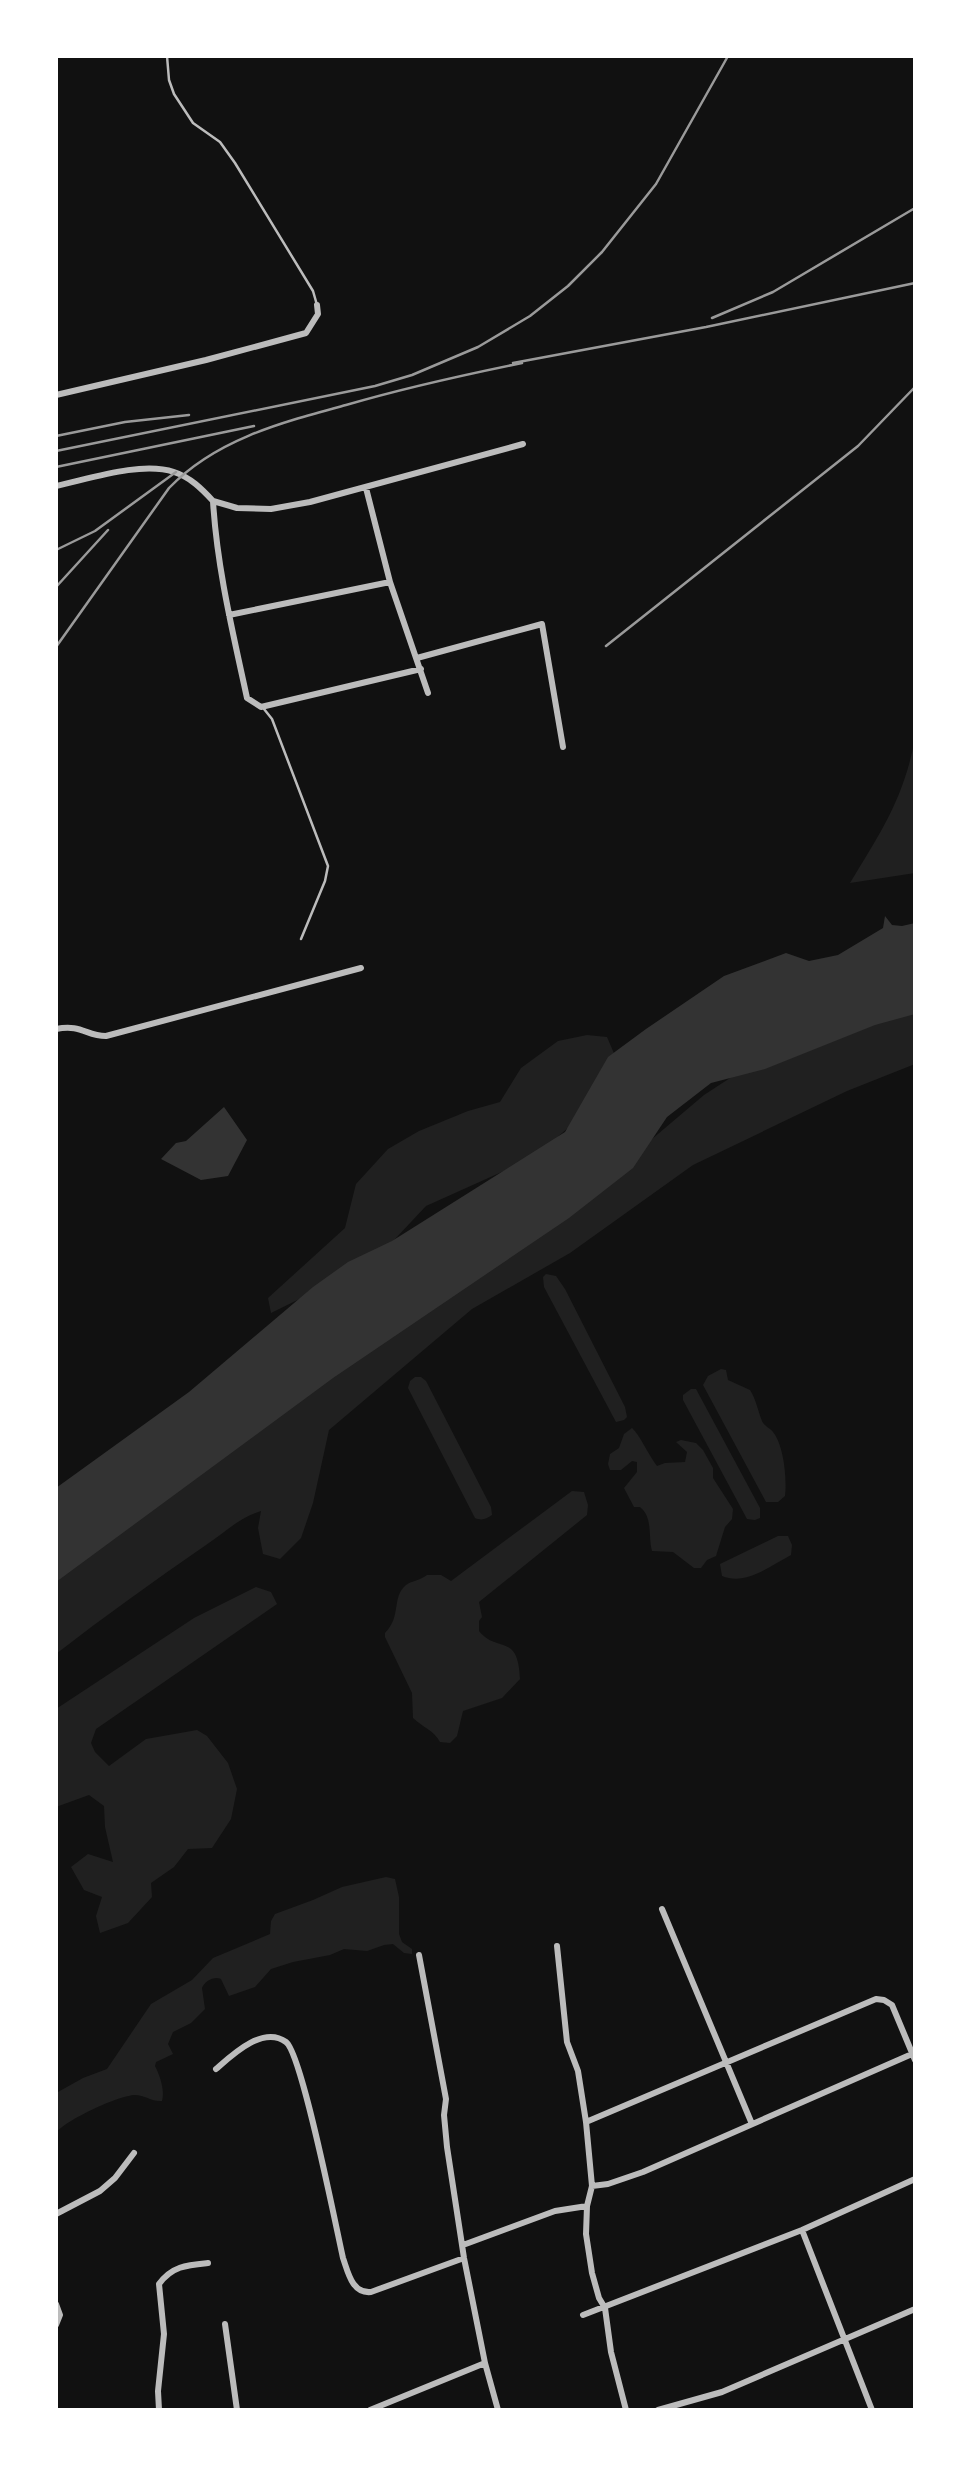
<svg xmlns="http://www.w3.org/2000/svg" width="971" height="2466" font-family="Inter,sans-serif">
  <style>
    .green { fill: #202020 }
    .water { fill: #333 }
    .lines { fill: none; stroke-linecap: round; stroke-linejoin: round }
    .service { stroke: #bcbcbc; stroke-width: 2.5 }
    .minor { stroke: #bcbcbc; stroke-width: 6 }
    .rail { stroke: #9a9a9a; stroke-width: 2.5 }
  </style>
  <rect width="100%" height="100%" fill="#111"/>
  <path class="green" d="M915,738v135l-65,10c31,-51 54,-85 65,-145z
    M915,1009v55l-68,27 -154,74 -123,88 -98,56 -143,121 -16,73 -12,35 -21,21 -17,-5 -5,-26 3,-17c-23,7 -35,21 -55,34 -51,35 -101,71 -150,109v-77l550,-399 98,-83 46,-30z
    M587,1035l20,2 9,21 -28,52 -53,47 -109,49 -46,49 -44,26 -65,32 -3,-15 77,-70 11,-44 32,-35 31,-18 49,-20 32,-9 21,-34 37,-27z
    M546,1274l10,2 9,13 60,118 2,10 -3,3 -8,2 -72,-135 -1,-10z
    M721,1369l5,1 2,10 22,10c6,9 8,21 12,31 2,5 8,7 11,11 11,14 14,47 12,64l-7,6h-12l-63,-117 5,-9z
    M415,1377h6l5,4 65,126 1,8c-6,4 -10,6 -17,3l-67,-130 2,-7z
    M691,1389h5l64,119v10l-5,2 -8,-1 -64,-119v-5z
    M632,1428c8,7 17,28 25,38l8,-3 20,-1 2,-10 -11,-10 5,-2 15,3 7,7 10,18v10l20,31 -1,10 -7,8 -9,29 -9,4 -6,8h-7l-21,-16 -21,-1c-4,-15 1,-34 -12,-44h-6l-10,-19 13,-16v-10l-5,-1 -11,9h-11l-2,-6 2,-10 9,-6 5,-14z
    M572,1491l12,1 4,13 -1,10 -108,87 3,15 -3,4v10c19,23 39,1 41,48l-18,19 -39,13 -6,25 -7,7 -10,-1c-6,-12 -18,-15 -27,-24l-1,-25 -27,-56v-4c17,-17 6,-35 21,-48 5,-4 13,-4 21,-10h14l10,6z
    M778,1536h10l4,9 -1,10c-21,11 -45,31 -69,21l-2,-12z
    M256,1587l15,5 6,12 -181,125 -5,14 4,9 14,14 37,-27 51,-9 10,6 21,27 9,26 -6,30 -19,29 -24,1 -14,18 -23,16 1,14 -24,26 -28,10 -4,-17 6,-19 -18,-7 -13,-23 17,-13 25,8 -8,-35 -1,-21 -15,-11 -33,12v-98l138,-91z
    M386,1877l9,2 4,18v37l3,8 10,7v5l-8,-1 -11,-9 -9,1 -17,6 -23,-2 -14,6 -37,7 -22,7 -16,18 -26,9 -8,-17c-7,-3 -16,2 -19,9l3,21 -14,14 -18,9 -5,12 5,10 -17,8 -1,4c5,10 10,24 7,35 -10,1 -17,-6 -27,-6 -16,0 -71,26 -79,38v-35l2,-6 25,-14 24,-9 44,-65 41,-24 21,-22 57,-24 1,-13 4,-7 38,-14 29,-13z"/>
  <path class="water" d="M885,916l7,9 10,1 13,-3v91l-40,11 -110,44 -54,14 -44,34 -34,51 -64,50 -236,160 -277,204v-94l133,-96 124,-105 35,-25 44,-21 173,-109 43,-75 38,-28 78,-53 62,-23 23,8 29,-6 45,-27z
    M224,1107l23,33 -19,36 -27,4 -40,-21 15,-16 10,-2z"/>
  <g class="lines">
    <path class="service" d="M167,56l2,24 5,14 19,29 27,19 15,21 78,128 4,14
      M264,709l8,10 56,147 -3,15 -24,58"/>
    <path class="minor" d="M56,395l150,-35 100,-27 12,-19 -1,-9
      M56,486c33,-7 85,-25 118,-14 16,5 28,17 39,29
      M366,488l24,94 38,111
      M213,501c4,67 20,132 34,197l14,9 160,-38
      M213,501l24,7 34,1 39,-7 213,-58
      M229,615l161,-33
      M417,658l125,-34 21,123
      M56,1029c26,-5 30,7 50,7l255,-68
      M662,1909l90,215
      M557,1946l10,96 11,29 8,51 6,64 -5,20 -1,28 6,39 7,25 6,10 6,44 15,58
      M419,1955l27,144 -2,16 3,32 17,111 21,105 13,47
      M216,2069c16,-14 47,-44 70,-27 16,12 50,185 57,216 5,14 9,36 28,34l93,-34
      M586,2122l290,-123 8,1 8,5 23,55
      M592,2186l16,-2 35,-12 269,-118
      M56,2214l44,-23 15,-13 19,-25
      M802,2230l70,180
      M463,2245l92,-34 32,-5
      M56,2304l4,11 -4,10
      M583,2315l219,-85 113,-51
      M225,2324l12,86
      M159,2410l-1,-19 6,-57 -5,-50c13,-18 28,-19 49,-21
      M370,2410l115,-47
      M658,2410l64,-18 193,-83"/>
    <path class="rail" d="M712,318l61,-26 142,-84
      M513,363l193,-36 209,-44
      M56,436l69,-14 64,-7
      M56,451l319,-65 37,-11 66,-28 52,-31 38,-30 34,-34 54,-68 72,-128
      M56,467l198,-41
      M56,550l39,-19 81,-59
      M56,587l52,-57
      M606,646l252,-200 57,-59
      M56,647l113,-159c47,-49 114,-66 177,-83 58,-17 117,-30 176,-42"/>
  </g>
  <rect width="971" height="2466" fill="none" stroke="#ffffff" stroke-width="116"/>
</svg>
